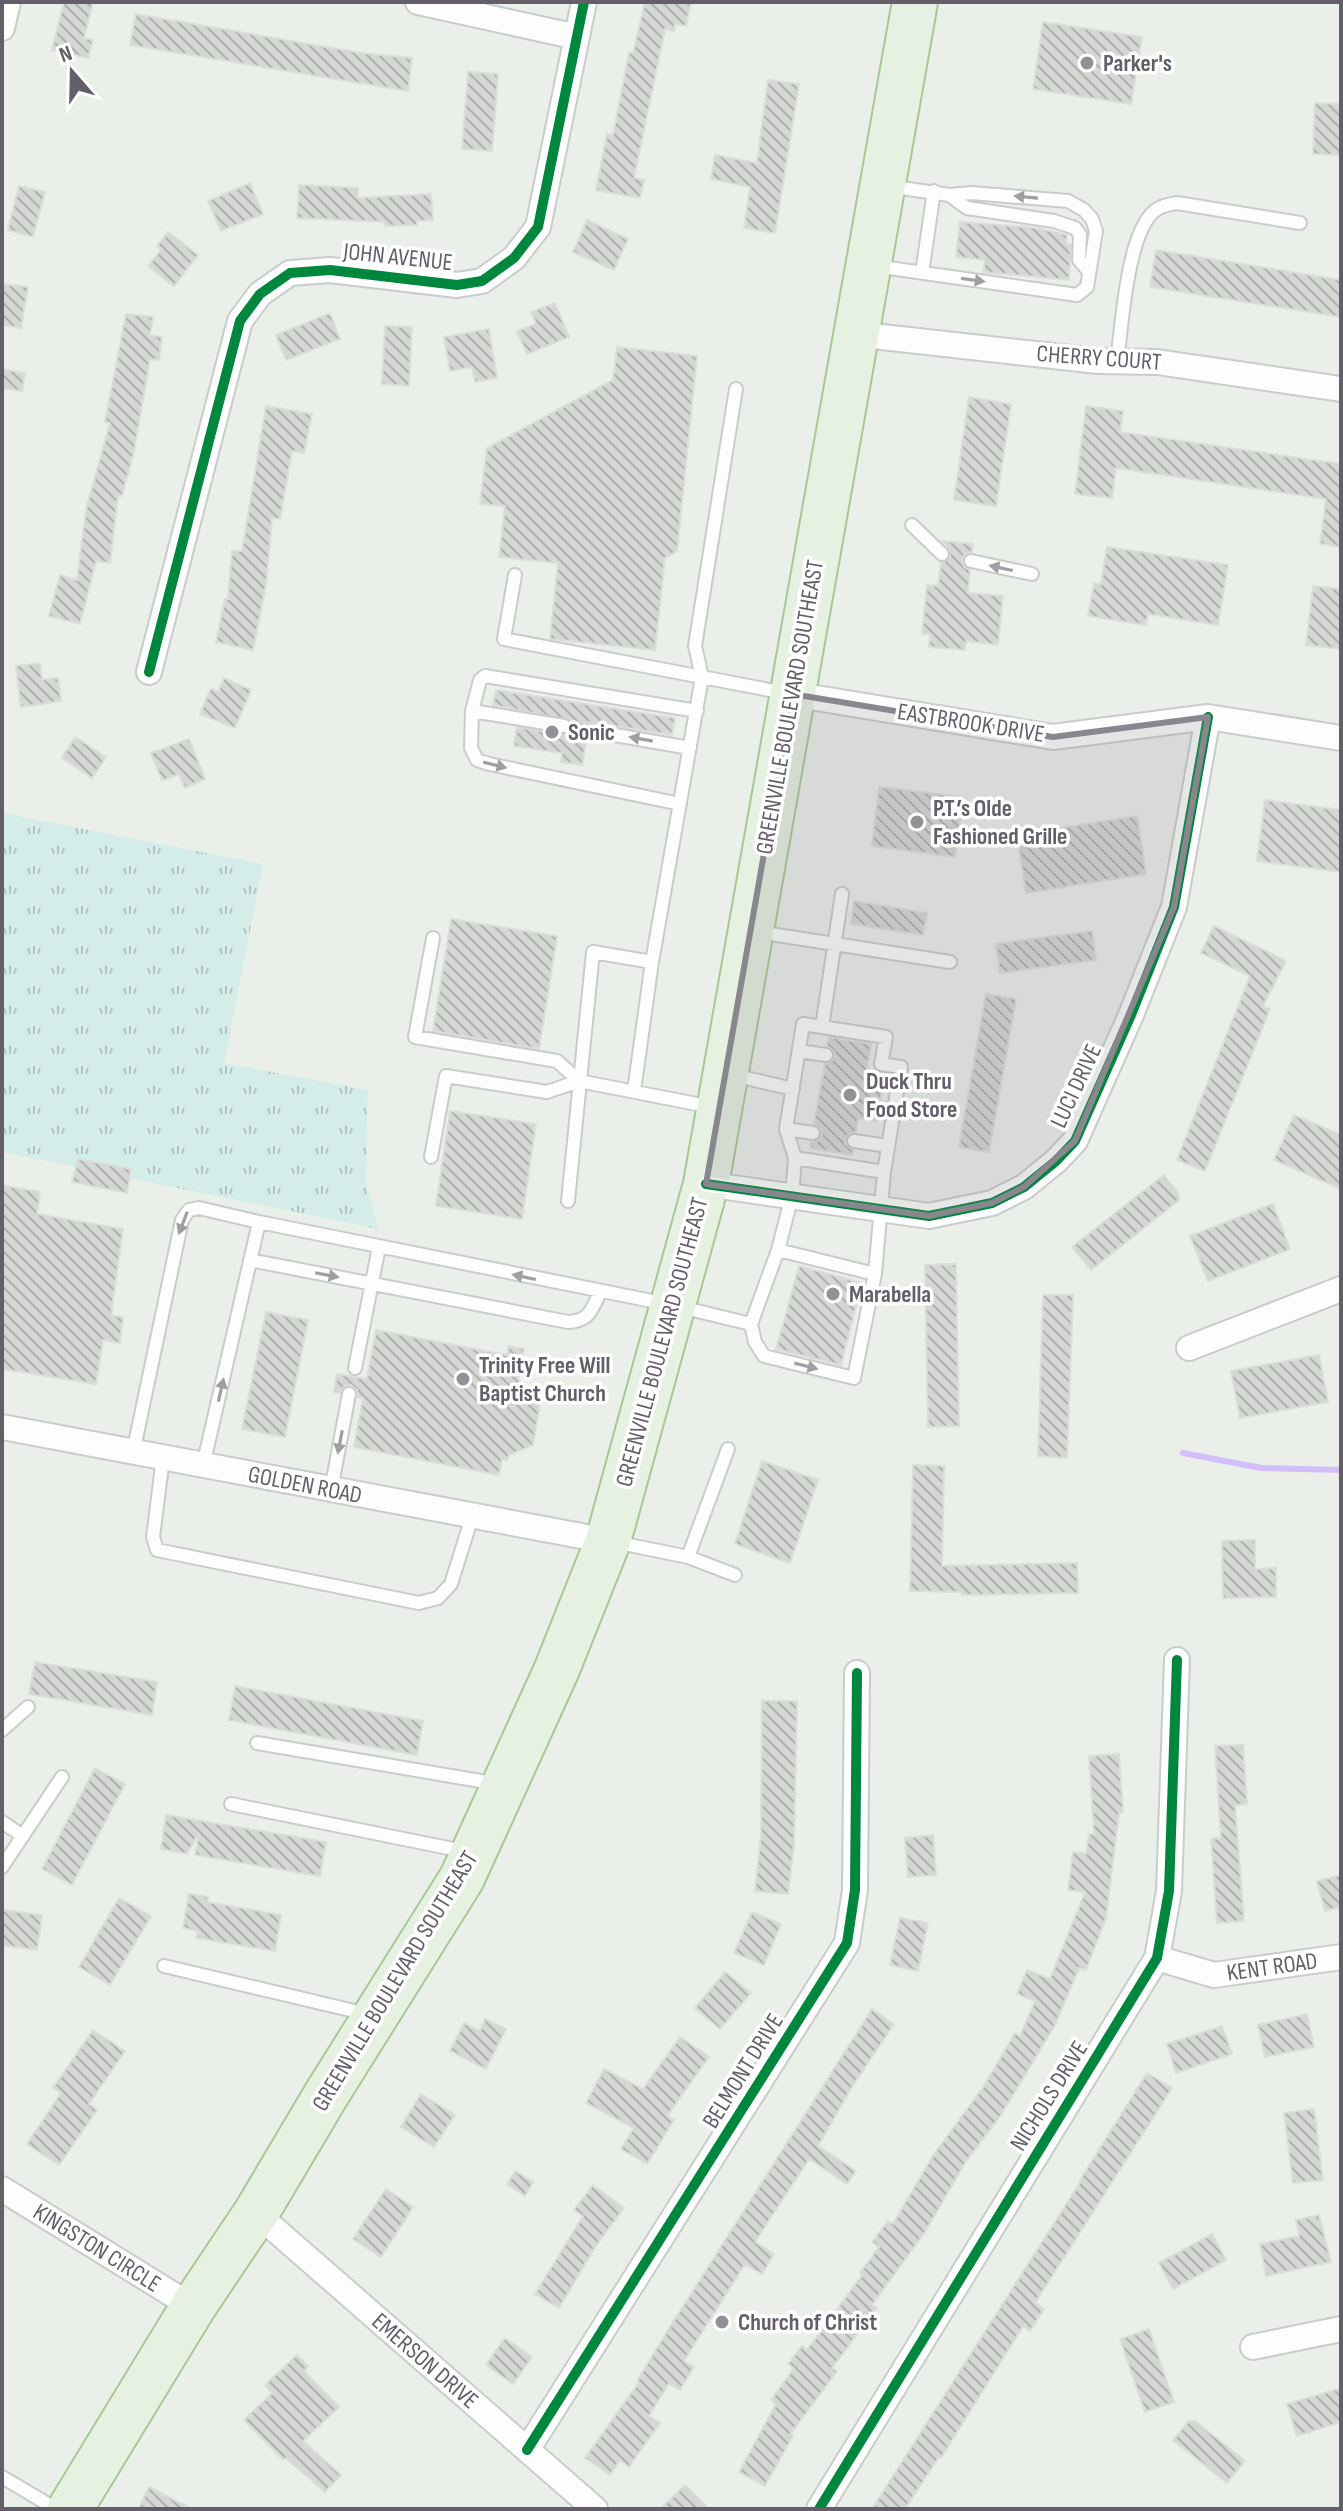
<svg xmlns="http://www.w3.org/2000/svg" width="1343" height="2511" font-family="'Sofia Sans Condensed',sans-serif">
  <style>
    .park { fill: url(#park-tufts) }
    .lines { fill: none; stroke-linecap: round; stroke-linejoin: round }
    .stream { stroke: #d3bef9; stroke-width: 6 }
    .building { fill: url(#building-back-hatch); stroke: #daded8; stroke-width: 2 }
    .lane-casing { stroke: #cacbcb; stroke-width: 16 }
    .street-casing { stroke: #cacbcb; stroke-width: 28 }
    .highway-casing { stroke: #a8c796; stroke-width: 48 }
    .lane { stroke: #fcfdfc; stroke-width: 12 }
    .street { stroke: #fcfdfc; stroke-width: 24 }
    .highway { stroke: #e7f1e2; stroke-width: 44 }
    .cycleway-casing { stroke: #fff; stroke-width: 15 }
    .cycleway { stroke: #00873e; stroke-width: 10 }
    .oneway { fill: #a09ea3 }
    .marked { fill: #89878d; fill-opacity: 0.2; stroke: #89878d; stroke-width: 6; stroke-linejoin: round }
    .poi-dot { fill: #939196; stroke: #fff; stroke-width: 3 }
    .labels { text-anchor: middle; dominant-baseline: central; stroke-width: 7; stroke-linejoin: round; paint-order: stroke }
    .poi-label { font-size: 24px; font-weight: bold; fill: #635e68; stroke: #fff; text-anchor: start }
    .street-label { font-size: 24px; fill: #635e68; stroke: #fff }
  </style>
  <defs>
    <pattern id="park-tufts" width="24" height="20" patternUnits="userSpaceOnUse" patternTransform="scale(2)"><rect width="24" height="20" fill="#d4ede9"/><path d="M3 7l-1-3M5 7V3M7 7l1-3M15 17l-1-3M17 17v-4M19 17l1-3" fill="none" stroke="#b0c3c1"/></pattern>
    <pattern id="building-back-hatch" width="6" height="6" patternUnits="userSpaceOnUse" patternTransform="scale(2)"><rect width="6" height="6" fill="#d4d7d4"/><path d="M-1 5l2 2M0 0l6 6M5-1l2 2" fill="none" stroke="#b0b2b0"/></pattern>
  </defs>
  <rect width="100%" height="100%" fill="#ebefea"/>
  <path class="park" d="M2,813l261,51 -39,199 144,27 -2,92 12,47 -376,-77z"/>
  <g class="lines">
    <path class="stream" d="M1183,1453l78,15 80,2"/>
  </g>
  <path class="building" d="M64,2h29l-9,36 9,2 -5,18 -36,-8z
    M645,2h46l-5,24 -11,-2 -1,7 -9,-2 -31,149 10,2 -4,18 -44,-8 11,-56 6,1 16,-82h4z
    M136,14l225,39 51,5 -4,33 -278,-46z
    M1043,22l99,15 -11,67 -98,-15z
    M468,72l30,2 -6,77 -30,-2z
    M768,80l31,4 -24,149 -31,-5 6,-41 -39,-8 4,-24 42,8z
    M1315,103l26,1v51l-28,-1z
    M250,183l13,31 -42,17 -13,-30z
    M299,185l59,3 -1,10 74,-4 2,26 -16,1v4l-32,1v-4l-88,-4z
    M19,186l26,6 -12,45 -25,-7z
    M587,220l41,19 -14,31 -41,-18z
    M960,222l77,6 30,7 -1,9 5,1 -2,35 -86,-8 2,-12 -29,-3z
    M168,232l30,23 -24,31 -26,-20 13,-16 -4,-4z
    M1156,250l185,30v37l-191,-30z
    M2,284l26,3 -7,41 -19,-3z
    M555,303l14,34 -42,17 -10,-23 19,-7 -5,-12z
    M330,313l10,26 -54,21 -10,-25z
    M126,314l27,3 -3,18 12,2 -3,23 -9,-1 -16,92 -12,45 -4,-1 -8,68 -14,-2 -16,63 -31,-8 11,-41 17,5 9,-70 24,-87 -5,-1z
    M385,326l27,1 -3,59 -27,-2z
    M489,329l8,49 -22,4 -3,-15 -22,4 -6,-34z
    M617,347l80,9 -20,195 -12,7 -10,92 -105,-11 8,-76 -59,-6 6,-51 -25,-2 7,-56 126,-68z
    M2,369l23,4 -3,18 -20,-3z
    M969,397l42,7 -15,102 -42,-6z
    M266,406l46,8 -8,39 -12,-2 -12,68 -8,-1 -6,67 -13,65 -37,-8 9,-43h3l4,-48h10z
    M1086,406l37,5 -3,21 221,32v83l-21,-3 6,-45 -210,-31 -4,30 -37,-4z
    M943,541l30,3 -1,8 -7,2 -3,6 2,7 6,3 -2,23 35,3 -5,49 -32,-4 -1,9 -36,-3 1,-13h-8l5,-49 11,1 3,-23 9,-6v-6z
    M1107,547l121,18 -10,60 -70,-11 -2,11 -58,-9 6,-33 7,1z
    M1313,586l28,3v60l-35,-4z
    M40,663l2,17 16,-2 3,23 -40,6 -5,-41z
    M224,678l27,12 -16,38 -35,-14 11,-26 7,4z
    M496,690l179,28 -3,17 -83,-13 -6,8 4,8 -5,27 -21,-3 1,-9 -48,-7 3,-19 49,8 7,-7 -3,-8 -77,-15z
    M75,737l31,20 -14,21 -30,-20z
    M189,739l16,40 -20,9 -6,-14 -17,7 -11,-28z
    M879,787l84,10 -8,60 -83,-11z
    M1265,800l76,10v62l-84,-11z
    M1137,816l9,58 -120,19 -9,-58z
    M854,901l73,12 -4,22 -72,-11z
    M451,919l106,17 -18,113 -106,-18z
    M1214,926l72,35 -23,45 7,3 -65,162 -28,-11 73,-184 -49,-23z
    M1092,931l4,29 -96,13 -4,-29z
    M986,994l30,5 -27,153 -30,-5z
    M829,1037l42,7 -6,37 18,3 -6,37 -19,-3 -2,14 -9,4 -2,8 8,6 -1,5 -42,-7 1,-6 6,-1 5,-6 -1,-6 -7,-5 11,-60 5,-1 5,-6 -1,-6 -7,-5z
    M450,1111l86,13 -14,95 -86,-13z
    M1294,1115l47,20v54l-67,-29z
    M78,1159l53,10 -4,24 -55,-11z
    M1164,1175l15,19v6l-88,70 -19,-23z
    M2,1185l38,7 -3,22 86,15 -12,86 12,2 -3,26 -17,-3 -7,44 -94,-15z
    M1273,1204l17,45 -82,32 -18,-45z
    M956,1264l3,162 -31,1 -3,-162z
    M799,1266l63,17 -21,82 -65,-16z
    M1043,1295h30l-6,163 -29,-2z
    M266,1312l42,8 -23,117 -43,-8z
    M376,1330l131,25 2,-9 15,3 -6,30 22,24 -7,42 -24,10 -2,5 -5,-1 -3,16 -145,-28 9,-49 -5,-1 -1,-7 -6,-5 -6,1 -5,7 -6,-1 3,-18 30,5z
    M1319,1355l9,47 -88,16 -9,-47z
    M762,1461l56,19 -28,83 -55,-19z
    M913,1465l31,1 -2,100 135,-3 1,30 -116,2v-3l-52,-1z
    M1255,1540v29l21,-1v29l-53,1 -1,-57z
    M35,1662l122,20 -5,33 -123,-21z
    M235,1686l188,35 -6,34 -188,-35z
    M762,1701h35l-3,144 -6,49 -33,-3 6,-55z
    M1243,1745l4,59 -12,1 9,116 -27,2 -6,-84 10,-1 -6,-92z
    M1119,1754l4,58 -4,1 -13,105 -20,52 -7,-2 -24,57 -54,90 -36,48 -40,69 -53,73 5,3 -45,60 5,3 -47,64 3,1 -28,50 -26,-14 37,-68 -5,-4 23,-32 -6,-4 14,-18 5,4 55,-75 -2,-2 19,-26 -7,-5 16,-21 5,3 39,-67 52,-71 31,-53 5,3 15,-35 -18,-7 10,-24 23,9 35,-87 -17,-2 5,-38 13,2 3,-20h5l-5,-78z
    M95,1768l30,16 -53,101 -30,-16z
    M166,1815l160,27 -6,34 -125,-21 4,-22 -12,21 -26,-5z
    M933,1835l3,40 -28,2 -3,-39z
    M1341,1875v32l-16,4 -8,-30z
    M189,1894l19,3 -1,5 74,13 -6,36 -79,-13 2,-7 -15,-3z
    M119,1898l32,18 -41,69 -31,-18z
    M2,1910l40,5 -5,35 -35,-5z
    M752,1912l29,12 -17,41 -30,-12z
    M900,1918l28,5 -10,48 -28,-6z
    M725,1972l26,21 -31,36 -25,-21z
    M872,2009l22,15 -42,63 -34,59 38,25 -9,13 -38,-25 -54,83 19,12 -12,20 -17,-10 -61,97 10,6 -14,23 -11,-7 -20,33 11,7 -31,44 -9,-7 -10,15 -25,-17 54,-76 -2,-1 31,-51z
    M1307,2014l7,33 -49,10 -7,-32z
    M485,2019l21,10 -20,40 -36,-18 14,-28 16,8z
    M1222,2026l10,28 -56,19 -9,-29z
    M93,2030l32,21 -36,53 8,6 -38,55 -32,-21 34,-51 -8,-5z
    M680,2037l29,20 -42,59 7,4 -27,44 -26,-15 13,-21 -48,-25 18,-34 39,20z
    M1147,2073l25,15 -137,215 9,6 -14,22 -7,-5 -82,132 -2,-1 -34,52h-33l209,-328 -1,-1z
    M421,2094l34,21 -21,32 -33,-20z
    M1314,2109l9,71 -30,3 -9,-70z
    M515,2171l18,11 -8,14 -18,-12z
    M593,2185l31,23 -29,39 -36,61 -24,-14 48,-78 -9,-6z
    M386,2189l27,18 -32,50 -28,-18z
    M1319,2215l12,47 -65,14 -6,-32 39,-8 -3,-16z
    M1212,2234l14,26 -53,29 -14,-26z
    M1149,2329l25,73 -29,10 -25,-73z
    M505,2338l27,19 -19,27 -27,-19z
    M297,2355l11,11 -4,5 35,36 -36,34 38,34 -16,17 -39,-34 -3,2 -39,-40 28,-27 -7,-8z
    M1341,2388v34l-44,14 -10,-32z
    M1189,2421h6l50,40 -18,22 -54,-43z
    M685,2485l24,24h-49z
    M149,2487l43,22h-54z"/>
  <g class="lines">
    <g class="lane-casing">
      <path id="lane" d="M949,195l18,13 87,13 21,7 5,7 -1,25 10,12
        M875,266l202,29 10,-8 9,-56 -4,-12 -8,-9 -16,-9 -97,-8 -22,2 -61,-9
        M922,273l12,-82
        M1117,361c5,-34 10,-137 42,-153 6,-3 13,-4 18,-5l123,20
        M912,525l30,29
        M971,561l61,13
        M515,575l-11,64 198,38 -7,-31 41,-257
        M472,711l8,-31 5,-4 212,35
        M564,726l-92,-15 -1,37 6,12 12,4 191,40
        M592,731l98,17
        M758,932l192,30
        M433,938l-18,99 142,24 22,20 133,26
        M822,1027l20,-133
        M799,1051l27,4
        M733,1075l60,14
        M634,1091l18,-129 50,-285 83,16
        M786,1129l27,4
        M854,1141l34,5
        M431,1157l15,-81 101,16 32,-11
        M795,1158l-9,-29 17,-105 83,13 -5,27 20,3 -17,105 -9,102
        M568,1201l25,-249 59,10
        M259,1222l413,83 79,19 27,-74 14,-54 3,-38 89,14
        M250,1260l318,62c21,-1 24,-12 32,-30
        M751,1324l4,18 9,14 90,22 21,-104 -97,-24
        M355,1368l24,-121
        M133,1453l49,-233 7,-10 10,-2 60,14 -56,244
        M163,1458l-10,79 4,13 262,53 19,-5 13,-14 21,-67
        M331,1490l18,-96
        M615,1542l73,15 40,-108
        M688,1557l47,18
        M2,1730l26,-23
        M257,1743l241,41
        M231,1804l237,48
        M2,1822l21,14
        M2,1867l60,-90
        M164,1966l203,48
        M2,2477l54,32"/>
    </g>
    <g class="street-casing">
      <path id="street" d="M418,2l159,35
        M2,28l6,-26
        M855,334l243,27 59,1 184,27
        M149,672l91,-351 20,-27 30,-21 40,-3 127,15 25,-4 32,-23 24,-31 46,-225
        M792,694l261,43 155,-20 133,21
        M706,1184l223,32 63,-13 32,-16 32,-26 19,-20 56,-126 43,-108 34,-190
        M1189,1348l152,-59
        M2,1427l606,114
        M1157,1958l57,17 127,-18
        M2,2189l191,118
        M256,2213l339,296
        M1253,2347l88,-18
        M527,2450l320,-507 8,-53 2,-217
        M819,2509l338,-551 12,-67 8,-231"/>
    </g>
    <g class="highway-casing">
      <path id="highway" d="M70,2509l123,-202 63,-94 70,-118 136,-217 95,-209 51,-128 98,-357 209,-1182"/>
    </g>
    <use href="#lane" class="lane"/>
    <use href="#street" class="street"/>
    <use href="#highway" class="highway"/>
    <g class="cycleway-casing">
      <path id="cycleway" d="M149,672l91,-351 20,-27 30,-21 40,-3 127,15 25,-4 32,-23 24,-31 46,-225
        M706,1184l223,32 63,-13 32,-16 32,-26 19,-20 56,-126 43,-108 34,-190
        M527,2450l320,-507 8,-53 2,-217
        M819,2509l338,-551 12,-67 8,-231"/>
    </g>
    <use href="#cycleway" class="cycleway"/>
  </g>
  <defs><path id="oneway-solid" d="M-6-.8H1V-3.2L6.5 0L1 3.2V.8H-6Z" transform="scale(2)"/></defs>
  <g class="oneway">
    <use href="#oneway-solid" transform="translate(1026 197) rotate(-175)"/>
    <use href="#oneway-solid" transform="translate(973 280) rotate(8)"/>
    <use href="#oneway-solid" transform="translate(1001 568) rotate(-168)"/>
    <use href="#oneway-solid" transform="translate(641 739) rotate(-170)"/>
    <use href="#oneway-solid" transform="translate(495 765) rotate(14)"/>
    <use href="#oneway-solid" transform="translate(183 1223) rotate(111)"/>
    <use href="#oneway-solid" transform="translate(327 1275) rotate(11)"/>
    <use href="#oneway-solid" transform="translate(524 1277) rotate(-168)"/>
    <use href="#oneway-solid" transform="translate(806 1366) rotate(14)"/>
    <use href="#oneway-solid" transform="translate(221 1390) rotate(-77)"/>
    <use href="#oneway-solid" transform="translate(340 1442) rotate(101)"/>
  </g>
  <path class="marked" d="M792,694l261,43 155,-20 -34,190 -99,234 -51,46 -32,16 -63,13 -223,-32z"/>
  <g class="poi-dot">
    <circle cx="1087" cy="63" r="8"/>
    <circle cx="552" cy="732" r="8"/>
    <circle cx="917" cy="822" r="8"/>
    <circle cx="850" cy="1095" r="8"/>
    <circle cx="833" cy="1294" r="8"/>
    <circle cx="463" cy="1379" r="8"/>
    <circle cx="722" cy="2322" r="8"/>
  </g>
  <g class="labels">
    <g class="poi-label">
      <text x="1103" y="63">Parker's</text>
      <text x="568" y="732">Sonic</text>
      <text x="933" y="808">P.T.’s Olde<tspan x="933" dy="28">Fashioned Grille</tspan></text>
      <text x="866" y="1081">Duck Thru<tspan x="866" dy="28">Food Store</tspan></text>
      <text x="849" y="1294">Marabella</text>
      <text x="479" y="1365">Trinity Free Will<tspan x="479" dy="28">Baptist Church</tspan></text>
      <text x="738" y="2322">Church of Christ</text>
    </g>
    <g class="street-label">
      <text transform="translate(398 257) rotate(6)">JOHN AVENUE</text>
      <text transform="translate(1099 358) rotate(4)">CHERRY COURT</text>
      <text transform="translate(790 707) rotate(-80)">GREENVILLE BOULEVARD SOUTHEAST</text>
      <text transform="translate(971 723) rotate(9)">EASTBROOK DRIVE</text>
      <text transform="translate(1076 1086) rotate(-65)">LUCI DRIVE</text>
      <text transform="translate(662 1342) rotate(-75)">GREENVILLE BOULEVARD SOUTHEAST</text>
      <text transform="translate(305 1485) rotate(11)">GOLDEN ROAD</text>
      <text transform="translate(1272 1967) rotate(-8)">KENT ROAD</text>
      <text transform="translate(395 1981) rotate(-59)">GREENVILLE BOULEVARD SOUTHEAST</text>
      <text transform="translate(743 2071) rotate(-58)">BELMONT DRIVE</text>
      <text transform="translate(1049 2096) rotate(-58)">NICHOLS DRIVE</text>
      <text transform="translate(97 2248) rotate(32)">KINGSTON CIRCLE</text>
      <text transform="translate(425 2361) rotate(41)">EMERSON DRIVE</text>
    </g>
  </g>
  <rect width="1343" height="2511" fill="none" stroke="#635e68" stroke-width="8"/>
  <g transform="translate(72 72) rotate(340)" stroke="#ffffff" stroke-width="6" paint-order="stroke">
  <path d="M0-6L14 30L0 20L-14 30Z" fill="#635e68"/>
  <text y="-12" font-size="22" font-weight="bold" text-anchor="middle" fill="#635e68">N</text>
  </g>
</svg>
